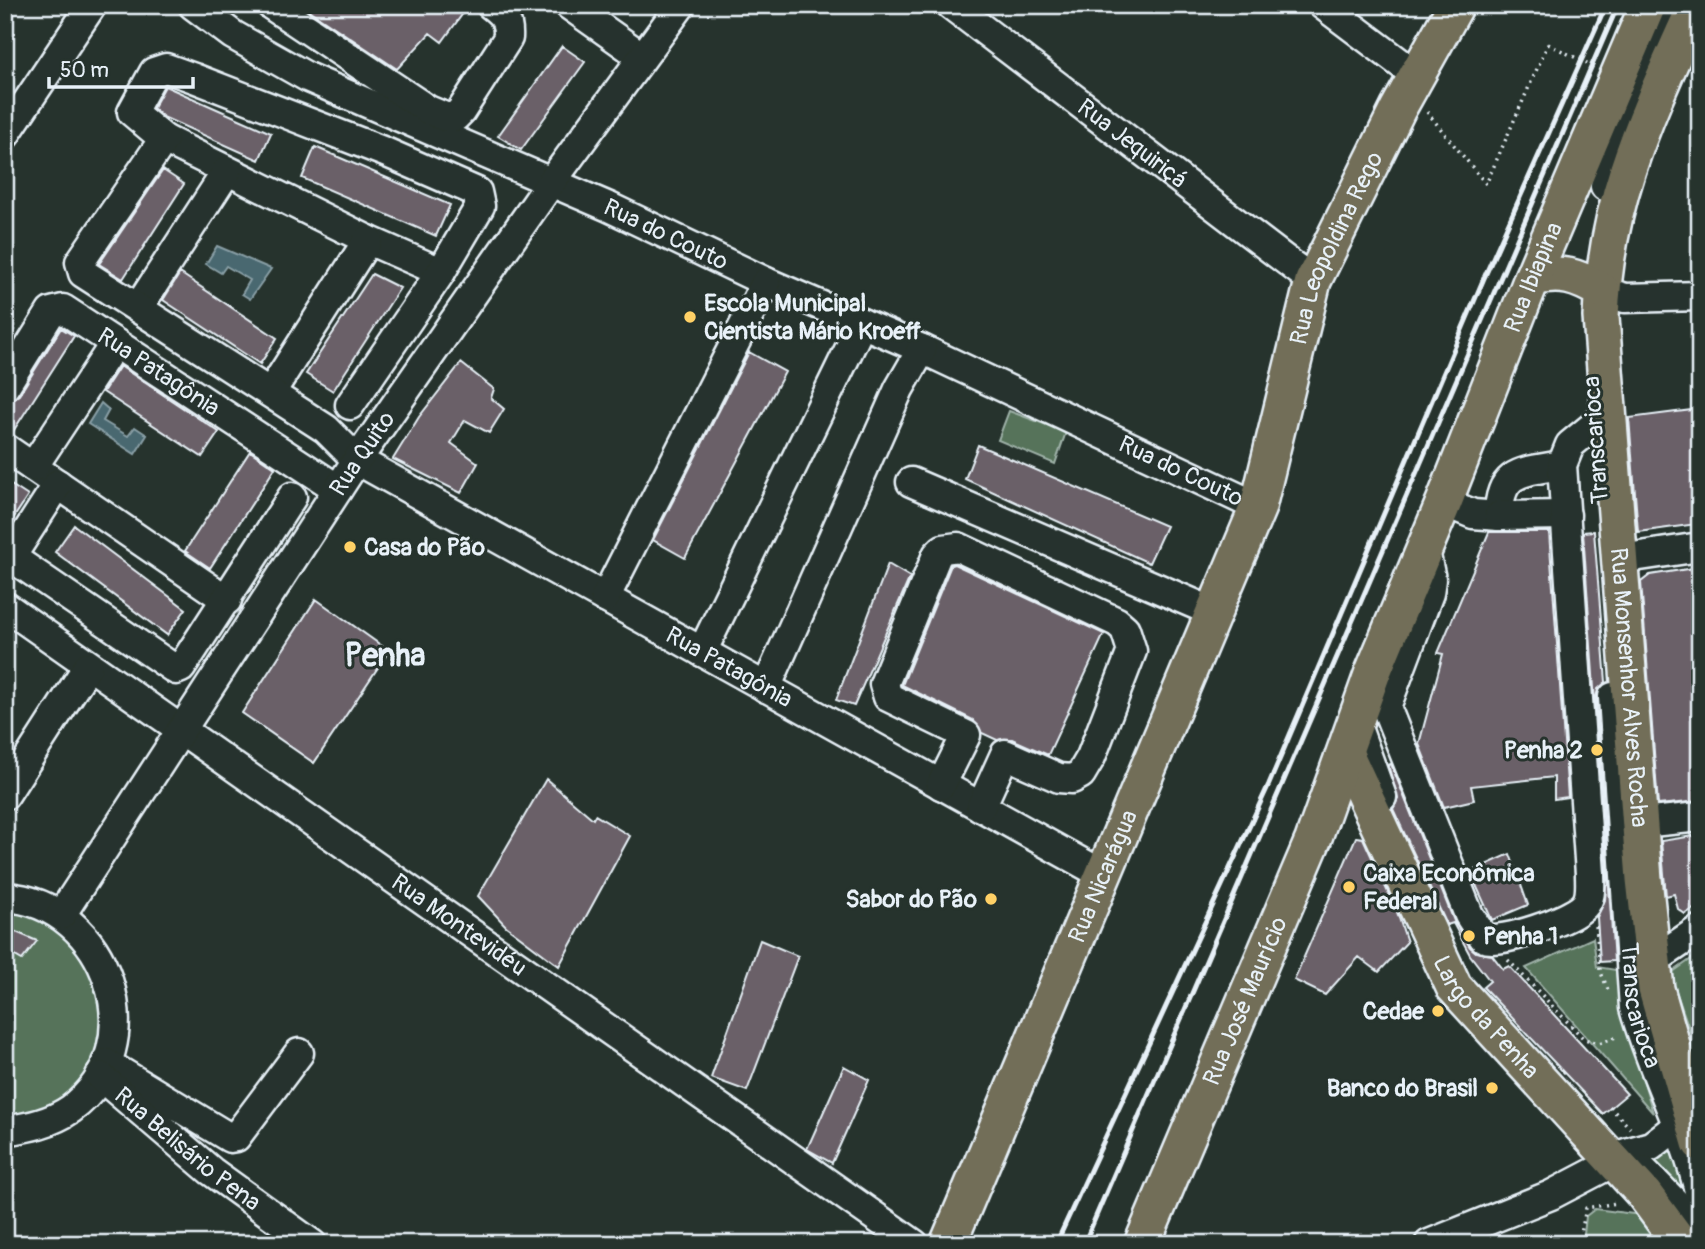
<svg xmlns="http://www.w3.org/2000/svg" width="1705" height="1249" font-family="Pangolin,sans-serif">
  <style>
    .green { fill: #56735a; stroke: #9fb2a9; stroke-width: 2 }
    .water { fill: #496870; stroke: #899fa6; stroke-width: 2 }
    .building { fill: #6b6167; stroke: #e8f1f8; stroke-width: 2 }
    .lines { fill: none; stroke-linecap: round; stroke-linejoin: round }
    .minor-casing { stroke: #e8f1f8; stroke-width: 33 }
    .major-casing { stroke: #e8f1f8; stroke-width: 40 }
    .path { stroke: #e8f1f8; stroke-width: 3.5; stroke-dasharray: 2 5; stroke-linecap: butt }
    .minor { stroke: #26332d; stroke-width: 28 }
    .major { stroke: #726e59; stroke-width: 35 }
    .rail { stroke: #e8f1f8; stroke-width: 5 }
    .path-bridge { stroke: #e8f1f8; stroke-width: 3.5; stroke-dasharray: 2 5; stroke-linecap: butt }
    .poi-dot { fill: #ffd166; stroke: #26332d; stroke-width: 2.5 }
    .labels { text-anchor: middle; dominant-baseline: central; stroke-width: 6; stroke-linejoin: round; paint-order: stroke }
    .street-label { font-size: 24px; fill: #e8f1f8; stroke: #26332d }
    .poi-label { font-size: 24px; font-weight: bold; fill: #e8f1f8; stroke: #26332d; text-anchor: start }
    .district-label { font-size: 32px; font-weight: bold; fill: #e8f1f8; stroke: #26332d }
  </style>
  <rect width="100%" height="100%" fill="#26332d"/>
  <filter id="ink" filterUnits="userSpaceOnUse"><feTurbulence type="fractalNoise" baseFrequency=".0143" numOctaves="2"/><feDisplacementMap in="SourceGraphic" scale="14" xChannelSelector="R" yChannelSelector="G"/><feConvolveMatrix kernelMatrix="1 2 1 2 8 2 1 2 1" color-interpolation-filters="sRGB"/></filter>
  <g filter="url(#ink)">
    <path class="green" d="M1009,411l57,21 -11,32 -57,-24z
      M5,909c45,2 93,45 99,91 2,22 -3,42 -11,62 -5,12 -16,33 -27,40 -17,10 -42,14 -61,21z
      M1593,938l4,29 19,3 3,27 34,116 -127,-145z
      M1700,953v107l-30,-86z
      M1677,1144l23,67 -56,-48z
      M1595,1209l46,6 20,29h-78l3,-28z"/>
    <path class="water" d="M217,246l54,23 -21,30 -8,-5 8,-14 -24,-14 -5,7 -15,-9z
      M101,403l8,7 -6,11 25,15 7,-9 12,8 -12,19 -47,-30z"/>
    <path class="building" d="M301,5h154l9,7 -22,30 -12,-9 -33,36z
      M562,46l23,16 -64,88 -23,-14z
      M165,86l106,47 -12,27 -96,-43 -10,-9z
      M315,147l135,58 -14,31 -134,-58z
      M163,170l21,14 -61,95 -24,-15z
      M180,273l97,65 -17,26 -97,-64z
      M372,274l28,14 -67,103 -27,-17z
      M61,328l13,8 -62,97 -7,-1v-29l14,-8z
      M749,352l36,20 -100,186 -32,-18z
      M461,363l33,26 -3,9 13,11 -15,24 -24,-13 -14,23 27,20 -17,30 -68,-34 26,-42z
      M120,366l99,66 -17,25 -99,-65z
      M1700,409v70l-8,2 5,43 -59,8 -9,-114z
      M978,445l188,81 -17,37 -184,-84z
      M250,451l25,17 -65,100 -25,-17z
      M5,481l23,15 -23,35z
      M74,525l112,84 -19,26 -112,-83z
      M1594,531l12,151 -8,7 -2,9 18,263 -14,1 -3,-45 8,-17 2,-26 -24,-342z
      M1489,532h60l19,265 -14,2v-22l-83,9 3,14 -30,7 -25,-63 24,-90 -5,-1z
      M888,564l22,13 -56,129 -18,-6z
      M954,564l150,70 -56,121 -36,-16 -15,1 -15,-7 -9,-13 -71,-35 49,-120z
      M1700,567v234l-42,4 -17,-223 9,-7z
      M316,599l73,52 -75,112 -72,-50z
      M1391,764l63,157 16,26 6,5 16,3 11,14 6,-3 118,128 -24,20 -120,-127 7,-6 -20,-26 -17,-32 -6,2 -54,-116 5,-10 -10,-34z
      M546,779l47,40 2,-4 35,21 -71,130 -53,-40 -28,-30z
      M1700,835v70l-15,9 -7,-5 -4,-15 -8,2 -5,-55z
      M1356,837l7,1 34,74 10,30 -28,30 -20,-15 -34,38 -31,-15z
      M1510,854l18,51 -36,15 -22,-48z
      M9,929l28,12 -15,19 -17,-10z
      M760,940l38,16 -51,135 -36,-13z
      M844,1066l25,14 -37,83 -25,-14z"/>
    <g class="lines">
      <g class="minor-casing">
        <g id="minor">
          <path id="s1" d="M193,5l40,30 76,43 300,129 157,75 156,67 336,158"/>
          <path d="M271,5l157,105 17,7h10l6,-6 47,-73c1,-17 -4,-23 -17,-33"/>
          <path d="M569,5l72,51"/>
          <path id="s2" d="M951,5l362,276"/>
          <path d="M1323,5l93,70"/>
          <path d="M1631,88l37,-83"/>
          <path d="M5,135l87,-130"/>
          <path d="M164,139l204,101 73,32"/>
          <path d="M1605,186l22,-89"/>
          <path d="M1602,291l23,7 75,-2"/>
          <path d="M138,308l89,-137"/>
          <path id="s3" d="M5,386l46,-74 12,-3 275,180"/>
          <path d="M271,392l97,-152"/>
          <path id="s4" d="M350,405l91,-133 39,-66 -3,-14 -92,-40 -191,-74 -28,-10 -12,4 -22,40 32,27 -84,123 3,11 243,156 31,31 745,414"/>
          <path d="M5,448l222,152"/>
          <path d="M33,467l82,-124"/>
          <path d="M911,482l302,130"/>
          <path d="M58,484l-47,73 165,113 5,-2 111,-171"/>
          <path d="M1444,502l29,12 26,2c0,-47 24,-44 63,-51"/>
          <path d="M1499,516l67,-1"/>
          <path d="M1620,559l80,-12"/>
          <path d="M605,598l161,-316"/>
          <path id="s5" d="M5,606l909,638"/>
          <path d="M702,652l160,-329"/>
          <path d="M766,688l133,-299 23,-40"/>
          <path d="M1364,697l22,10 83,208 15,23c18,6 87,-18 100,-32 8,-8 6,-21 6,-32l-28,-409 8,-20 39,-32"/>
          <path id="s6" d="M1613,697l21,311c18,64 51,123 66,187"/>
          <path d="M1386,707l43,-114 2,-14 -6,-28"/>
          <path d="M1356,725l26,72"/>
          <path d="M941,785l25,-50 -78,-38 -4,-13 53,-129 6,-6 15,-2 159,75 8,7 7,22 -41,106 -10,17 -9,5 -13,-1 -54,-24 -24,53"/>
          <path d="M5,795l83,-129"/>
          <path d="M1641,823l59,-6"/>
          <path d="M5,897c103,6 151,149 66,212 -20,14 -42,18 -66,22"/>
          <path id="s7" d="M61,915l296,-455 195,-279 129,-176"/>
          <path d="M1653,961l47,-32"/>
          <path d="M106,1063l124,75 6,-1 63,-84"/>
          <path id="s8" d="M100,1076l111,95 101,73"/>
          <path d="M1626,1153l25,-7 26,-20"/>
          <path d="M1643,1170l57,58"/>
          <path d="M1429,1244l122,-49 63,-33"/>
        </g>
      </g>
      <g class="major-casing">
        <g id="major">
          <path id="s9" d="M1696,5c-48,108 -90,191 -95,312l43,562 12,110 44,154"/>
          <path d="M1532,278c29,-7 45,-2 70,13"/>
          <path id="s10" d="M1346,755l108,232 190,207 37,50"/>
          <path id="s11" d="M948,1244l310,-737 55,-226 85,-172 58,-104"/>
          <path id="s12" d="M1142,1244l171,-404 60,-168 71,-170 88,-224 116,-273"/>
        </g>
      </g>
      <path class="path" d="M1427,112l59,72 62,-140
        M1596,926l4,44 8,20
        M1508,960l76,79 15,4 20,-7
        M1610,1107l20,21
        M1579,1244l7,-36 31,-5"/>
      <use href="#minor" class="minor"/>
      <use href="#major" class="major"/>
      <path class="rail" d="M1056,1244l213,-460 215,-506 122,-273
        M1084,1244l534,-1239"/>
      <path class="path-bridge" d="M1548,44l55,27"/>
    </g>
  </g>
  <g class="poi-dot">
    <circle cx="690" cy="317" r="7"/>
    <circle cx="350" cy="547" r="7"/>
    <circle cx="1597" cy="750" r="7"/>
    <circle cx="1349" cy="887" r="7"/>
    <circle cx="991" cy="899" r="7"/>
    <circle cx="1469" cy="936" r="7"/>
    <circle cx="1438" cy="1011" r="7"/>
    <circle cx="1492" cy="1088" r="7"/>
  </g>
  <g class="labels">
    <g class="street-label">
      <text stroke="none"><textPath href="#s2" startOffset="228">Rua Jequiriçá</textPath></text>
      <text stroke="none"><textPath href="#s1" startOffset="527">Rua do Couto</textPath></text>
      <text stroke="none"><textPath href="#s11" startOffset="1071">Rua Leopoldina Rego</textPath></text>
      <text stroke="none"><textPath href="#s12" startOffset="1043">Rua Ibiapina</textPath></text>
      <text stroke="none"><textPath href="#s3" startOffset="214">Rua Patagônia</textPath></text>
      <text transform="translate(1596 440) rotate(-94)">Transcarioca</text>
      <text stroke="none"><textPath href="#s7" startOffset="551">Rua Quito</textPath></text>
      <text stroke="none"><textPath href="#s1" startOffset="1094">Rua do Couto</textPath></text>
      <text stroke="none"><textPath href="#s4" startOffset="1606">Rua Patagônia</textPath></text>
      <text stroke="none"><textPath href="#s9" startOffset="700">Rua Monsenhor Alves Rocha</textPath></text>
      <text stroke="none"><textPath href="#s11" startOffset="399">Rua Nicarágua</textPath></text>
      <text stroke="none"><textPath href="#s5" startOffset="555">Rua Montevidéu</textPath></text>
      <text stroke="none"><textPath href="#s12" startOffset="264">Rua José Maurício</textPath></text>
      <text stroke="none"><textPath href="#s6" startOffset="310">Transcarioca</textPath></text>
      <text stroke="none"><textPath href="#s10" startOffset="299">Largo da Penha</textPath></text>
      <text stroke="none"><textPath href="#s8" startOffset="114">Rua Belisário Pena</textPath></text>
    </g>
    <g class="poi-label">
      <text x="704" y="303">Escola Municipal<tspan x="704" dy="28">Cientista Mário Kroeff</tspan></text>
      <text x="364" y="547">Casa do Pão</text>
      <text x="1583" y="750" text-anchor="end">Penha 2</text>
      <text x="1363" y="873">Caixa Econômica<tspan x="1363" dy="28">Federal</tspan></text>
      <text x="977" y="899" text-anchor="end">Sabor do Pão</text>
      <text x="1483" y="936">Penha 1</text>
      <text x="1424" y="1011" text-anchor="end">Cedae</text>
      <text x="1478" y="1088" text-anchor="end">Banco do Brasil</text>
    </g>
    <g class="district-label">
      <text x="385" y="656">Penha</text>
    </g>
  </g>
  <rect width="1705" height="1249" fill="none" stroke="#26332d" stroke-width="28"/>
  <rect x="14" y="14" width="1677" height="1221" fill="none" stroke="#e8f1f8" stroke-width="2.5" filter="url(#ink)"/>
  <path d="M49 77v10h144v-10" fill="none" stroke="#e8f1f8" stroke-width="3.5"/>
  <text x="60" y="77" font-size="21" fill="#e8f1f8" stroke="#26332d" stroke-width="5" paint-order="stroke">50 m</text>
</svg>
